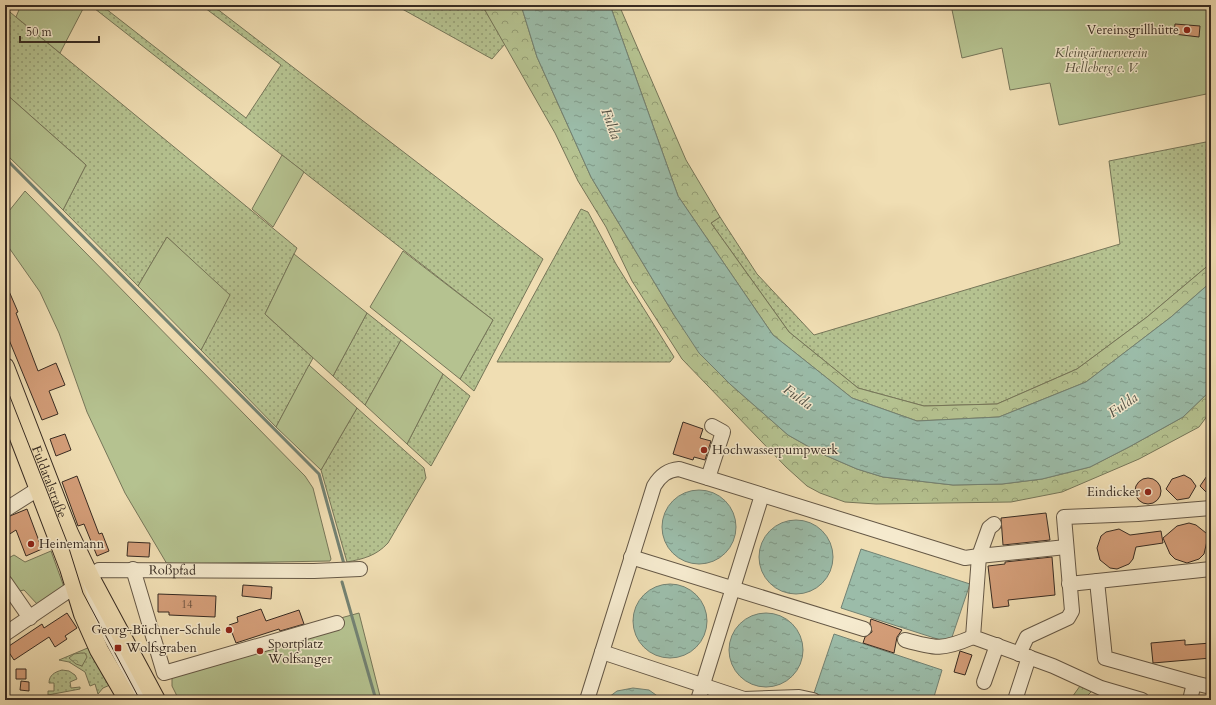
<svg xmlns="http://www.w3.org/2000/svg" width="1216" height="705" font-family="Cardo,serif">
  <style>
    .grass { fill: url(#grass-dots); stroke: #767659 }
    .forest { fill: url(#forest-crowns); stroke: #767659 }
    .green { fill: #b5c290; stroke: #767659 }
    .water { fill: url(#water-ripples); stroke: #738273 }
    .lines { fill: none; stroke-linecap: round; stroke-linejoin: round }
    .stream { stroke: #738273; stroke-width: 3 }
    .building { fill: #d59f7a; stroke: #372b22 }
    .minor-casing { stroke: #655846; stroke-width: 16 }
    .major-casing { stroke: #372b22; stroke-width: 20 }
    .minor { stroke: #f5eace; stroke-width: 14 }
    .major { stroke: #f0deb3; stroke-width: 18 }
    .tram { stroke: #372b22; stroke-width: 1 }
    .poi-dot { fill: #8f2418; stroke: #f5eace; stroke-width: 1.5 }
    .labels { text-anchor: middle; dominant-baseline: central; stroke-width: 3; stroke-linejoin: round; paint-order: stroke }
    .number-label { font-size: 11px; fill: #5e4838 }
    .poi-label { font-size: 13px; fill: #372b22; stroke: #f5eace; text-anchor: start }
    .park-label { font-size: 13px; font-style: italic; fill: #56513e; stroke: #f5eace }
    .street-label { font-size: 13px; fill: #372b22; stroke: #f5eace }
    .water-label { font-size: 14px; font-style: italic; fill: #504f44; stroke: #f5eace }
  </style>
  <defs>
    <pattern id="grass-dots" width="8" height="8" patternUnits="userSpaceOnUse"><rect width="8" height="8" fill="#b5c290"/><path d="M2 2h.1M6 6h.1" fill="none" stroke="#949e75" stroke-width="1.8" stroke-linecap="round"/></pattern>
    <pattern id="forest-crowns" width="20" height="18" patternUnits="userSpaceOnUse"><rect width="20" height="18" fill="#b5c290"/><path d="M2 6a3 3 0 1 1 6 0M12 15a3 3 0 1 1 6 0" fill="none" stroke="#949e75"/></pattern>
    <pattern id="water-ripples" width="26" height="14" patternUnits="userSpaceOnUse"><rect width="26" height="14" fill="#9bbca9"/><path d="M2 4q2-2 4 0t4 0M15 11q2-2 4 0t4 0" fill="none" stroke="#7f9989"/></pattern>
  </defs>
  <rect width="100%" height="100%" fill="#f0deb3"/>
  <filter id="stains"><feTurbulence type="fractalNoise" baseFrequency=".005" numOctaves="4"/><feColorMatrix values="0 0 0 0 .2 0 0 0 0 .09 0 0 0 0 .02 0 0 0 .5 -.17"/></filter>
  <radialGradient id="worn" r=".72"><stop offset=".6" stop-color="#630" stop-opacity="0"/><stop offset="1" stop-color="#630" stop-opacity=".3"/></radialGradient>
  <path class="grass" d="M90,5h11l145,113 35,-53 -80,-60h11l331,254 -69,132 -14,-12 33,-59z
    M395,5h87l23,39 -13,15z
    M5,8l292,240 -32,66 48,44 -37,69 -75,-77 28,-55 -62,-58 -29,49 -75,-76 23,-45 -81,-72z
    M1211,141v122l-64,54 -70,52 -80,35 -73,2 -66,-18 -69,-56 -78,-109 9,-6 37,57 57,61 306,-91 -11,-83z
    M581,209l7,3 28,52 58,93 -4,5h-173z
    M367,313l34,27 -36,65 -32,-29z
    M443,374l27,22 -39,70 -24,-22z
    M357,408l67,60 2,10 -38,65c-12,13 -25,16 -41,19l-26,-92z
    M90,647l20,38 -7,3 -5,6 -3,-10 -5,2 -5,-14 -16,-10 -10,-2z
    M62,670l7,1 6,4 2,4 -7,3 1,6 9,-1v2l-32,6v-4h6v-8h-5c0,-8 6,-11 13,-13z"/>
  <path class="forest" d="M482,5h39l16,52 54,120 83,138 56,69 58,51 32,18 37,16 26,8 70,8 49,-1 40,-5 48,-12 39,-20 54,-30 28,-27v21l-12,16 -60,32 -77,33 -51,10 -135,2 -31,-2 -25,-9 -13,-7 -21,-19 -104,-108 -50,-78 -26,-54 -28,-46 -23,-48z
    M610,5h9l67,155 34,57 -9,6 78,109 69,56 66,18 73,-2 80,-35 70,-52 64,-54v19l-40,35 -85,65 -87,35 -82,4 -65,-23 -79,-63 -95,-139z
    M81,653h4l2,4 -5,9 -6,-2 -7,-6 5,-4z
    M1080,686l12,5 -9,9h-13z"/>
  <path class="green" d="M21,5h64l-25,48 -44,-36z
    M951,5h260v88l-152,32 -9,-42 -40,7 -8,-42 -40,10z
    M5,93l81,72 -23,45 -58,-57z
    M282,155l22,17 -31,55 -21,-18z
    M25,191l280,285 8,12 18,71 -1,2 -163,3 -42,-71 -38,-81 -28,-79 -19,-41 -35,-50v-26z
    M167,237l63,58 -29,55 -63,-64z
    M403,251l90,69 -33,59 -90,-72z
    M294,254l73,59 -34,63 -68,-62z
    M401,340l42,34 -36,70 -42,-39z
    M309,365l48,43 -36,62 -45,-43z
    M51,551l13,36 -26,18 -14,-15 -9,2 -10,-15v-17l9,-5 11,7z
    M359,613l22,87h-202l-7,-14v-22z"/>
  <path class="water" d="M521,5h89l68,191 95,139 79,63 65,23 82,-4 87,-35 85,-65 40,-35v108l-28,27 -54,30 -39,20 -48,12 -40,5 -49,1 -70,-8 -26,-8 -37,-16 -32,-18 -58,-51 -31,-31 -25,-38 -83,-138 -54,-120z
    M662 527a37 37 0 1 1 74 0a37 37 0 1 1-74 0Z
    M759 557a37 37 0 1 1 74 0a37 37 0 1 1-74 0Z
    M861,549l109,35 -20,59 -109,-35z
    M633 621a37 37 0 1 1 74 0a37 37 0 1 1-74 0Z
    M729 650a37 37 0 1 1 74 0a37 37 0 1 1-74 0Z
    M834,634l108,36 -9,30h-98l-21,-7z
    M633,688l16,2 14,10h-58l12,-9z"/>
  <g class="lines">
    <path class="stream" d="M5,158l314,316 25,90
      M342,582l34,118"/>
  </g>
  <path class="building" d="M1175,24l25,2 -1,11 -25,-3z
    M5,282l13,30 -2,1 22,58 18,-8 9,22 -16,6 9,23 -16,6 -37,-90z
    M683,422l20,7 -3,9 11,3 -6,19 -11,-3 -1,3 -20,-6z
    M65,434l6,16 -15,6 -6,-17z
    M1211,470v27l-11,-11z
    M1184,475l7,4 5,7 -7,12 -12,2 -11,-11 6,-10z
    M77,476l22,58 3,-1 7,18 -12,5 -13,-32 -6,2 -16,-44z
    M1135 491a13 13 0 1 1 26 0a13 13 0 1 1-26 0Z
    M27,509l15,40 -16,7 -10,-26 -11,7v-19z
    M1046,513l4,27 -47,5 -2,-27z
    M1189,523l7,2 15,12v3l-4,1 -3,13 -5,5 -12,4 -12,-4 -5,-5 -7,-16 14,-12z
    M1119,529l11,6 31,-4 2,12 -27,4 -3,12 -4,5 -12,5 -7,-1 -10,-8 -3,-12 4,-12 5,-4z
    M128,542l22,1 -1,14 -22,-1z
    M1052,557l3,38 -47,5 1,6 -16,2 -5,-42 17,-2v-2z
    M243,585l29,2 -1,12 -29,-3z
    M158,594l58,2 -1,21 -46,-2v-3h-11z
    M261,609l5,12 33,-11 5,14 -24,7 -1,-2 -43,14 -7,-18 9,-3 -1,-5z
    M67,613l10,15 -12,8 2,3 -12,8 -6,-10 -35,23 -8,-12 36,-24 2,4z
    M871,619l31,11 -5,7 -3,16 -31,-10 2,-6 7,-5 -2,-9z
    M1185,640v5l26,-2v15l-58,5 -2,-20z
    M960,651l12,4 -7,20 -11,-3z
    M16,669h10v10h-10z
    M21,681l8,1v9l-9,-1z"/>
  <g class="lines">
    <g class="minor-casing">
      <g id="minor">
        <path d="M708,478l15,-46 -11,-6"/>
        <path d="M5,510l33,-21"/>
        <path d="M994,524l-5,4 -10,28 87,-9"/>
        <path d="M631,557l233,72"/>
        <path d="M133,569l31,104 173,-50"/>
        <path d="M1097,581l8,77 89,25"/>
        <path d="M5,582l25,36"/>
        <path d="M1069,584l142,-15"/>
        <path d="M74,587l14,9 57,104"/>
        <path id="s1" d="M5,634l94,-64 215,1 46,-2"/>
        <path d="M905,640c31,9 38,10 68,-3"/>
        <path d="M602,652l142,47 55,-2 14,3"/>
        <path d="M1019,654l8,-17 41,-19 4,-7 -8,-94 74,-3 73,-6"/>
        <path d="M984,682l13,-37"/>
        <path d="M587,700l67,-214c6,-10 13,-16 25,-17l286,89 14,-2 -6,81 80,29 48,22 41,12"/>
        <path d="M698,700l64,-205"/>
        <path d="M1015,700l14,-43"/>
        <path d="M1190,700l4,-17 17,4"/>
      </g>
    </g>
    <g class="major-casing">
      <g id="major">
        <path id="s2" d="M5,367l64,166 21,44 66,123"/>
        <path d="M5,401l64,167 14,46 16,36 29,50"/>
      </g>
    </g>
    <use href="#minor" class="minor"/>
    <use href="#major" class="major"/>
    <path class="tram" d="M5,384l62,158 16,51 57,107"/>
  </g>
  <g class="poi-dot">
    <circle cx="1187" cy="30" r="4"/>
    <circle cx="704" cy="450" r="4"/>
    <circle cx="1148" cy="492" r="4"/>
    <circle cx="31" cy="544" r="4"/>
    <circle cx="229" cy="630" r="4"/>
    <rect x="114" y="644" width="8" height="8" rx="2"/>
    <circle cx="260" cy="651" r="4"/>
  </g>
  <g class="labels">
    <g class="number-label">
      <text x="187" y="604">14</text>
    </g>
    <g class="poi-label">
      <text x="1179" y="30" text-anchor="end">Vereinsgrillhütte</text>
      <text x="712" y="450">Hochwasserpumpwerk</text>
      <text x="1140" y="492" text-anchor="end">Eindicker</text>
      <text x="39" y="544">Heinemann</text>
      <text x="221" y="630" text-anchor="end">Georg-Büchner-Schule</text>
      <text x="268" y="644">Sportplatz<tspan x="268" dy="15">Wolfsanger</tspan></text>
      <text x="126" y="648">Wolfsgraben</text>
    </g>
    <g class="park-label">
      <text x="1101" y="53">Kleingärtnerverein<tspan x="1101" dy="15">Helleberg e. V.</tspan></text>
    </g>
    <g class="street-label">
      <text stroke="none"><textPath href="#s2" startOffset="123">Fuldatalstraße</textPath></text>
      <text stroke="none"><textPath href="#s1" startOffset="187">Roßpfad</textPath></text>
    </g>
    <g class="water-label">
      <text transform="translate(611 124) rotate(70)">Fulda</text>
      <text transform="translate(798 397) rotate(35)">Fulda</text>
      <text transform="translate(1123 405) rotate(-35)">Fulda</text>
    </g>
  </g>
  <rect width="1216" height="705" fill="none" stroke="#f0deb3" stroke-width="20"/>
  <rect x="6" y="6" width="1204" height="693" fill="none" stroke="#372b22" stroke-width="2"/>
  <rect x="10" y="10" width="1196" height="685" fill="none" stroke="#372b22"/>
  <path d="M20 36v6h79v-6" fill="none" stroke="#372b22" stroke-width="2"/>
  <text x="26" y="36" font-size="12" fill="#372b22" stroke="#f5eace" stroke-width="3" paint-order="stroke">50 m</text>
  <rect width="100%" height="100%" filter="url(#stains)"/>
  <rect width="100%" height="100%" fill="url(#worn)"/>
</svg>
